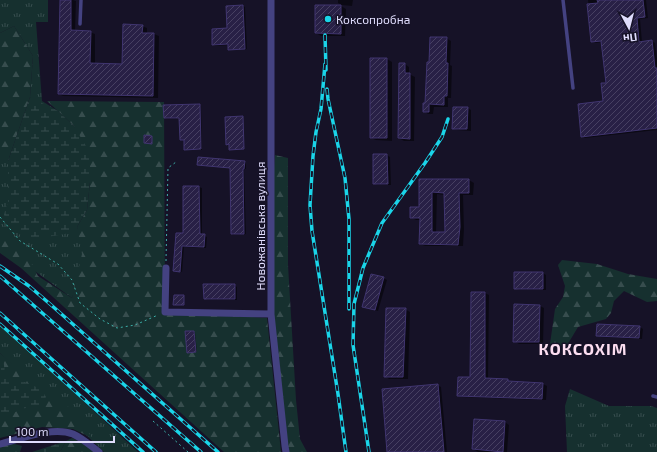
<svg xmlns="http://www.w3.org/2000/svg" width="657" height="452" font-family="'Exo 2',sans-serif">
  <style>
    .grass { fill: url(#grass-tufts) }
    .forest { fill: url(#forest-firs) }
    .wetland { fill: url(#wetland-marsh) }
    .shadow { fill: #0007; fill-rule: evenodd }
    .building { fill: url(#building-hatch); stroke: #403570; fill-rule: evenodd }
    .lines { fill: none; stroke-linecap: round; stroke-linejoin: round }
    .path { stroke: #3cafa8; stroke-width: 1; stroke-dasharray: 2 3; stroke-linecap: butt }
    .service { stroke: #444281; stroke-width: 3.5 }
    .minor { stroke: #444281; stroke-width: 7 }
    .rail-casing { stroke: #1ad5e9; stroke-width: 3.5 }
    .rail { stroke: #161227; stroke-width: 2; stroke-dasharray: 6; stroke-linecap: butt }
    .poi-dot { fill: #1ad5e9; stroke: #161227; stroke-width: 1.5 }
    .labels { text-anchor: middle; dominant-baseline: central; stroke-width: 3; stroke-linejoin: round; paint-order: stroke }
    .poi-label { font-size: 12px; fill: #dfdcfc; stroke: #161227; text-anchor: start }
    .street-label { font-size: 12px; fill: #dfdcfc; stroke: #161227 }
    .district-label { font-size: 16px; font-weight: bold; letter-spacing: 1px; fill: #fcdef1; stroke: #161227 }
  </style>
  <defs>
    <pattern id="grass-tufts" width="24" height="20" patternUnits="userSpaceOnUse"><rect width="24" height="20" fill="#16302f"/><path d="M3 7l-1-3M5 7V3M7 7l1-3M15 17l-1-3M17 17v-4M19 17l1-3" fill="none" stroke="#374d4e"/></pattern>
    <pattern id="forest-firs" width="22" height="20" patternUnits="userSpaceOnUse"><rect width="22" height="20" fill="#16302f"/><path d="M5 1l3.5 6h-7zM16 11l3.5 6h-7z" fill="#374d4e"/></pattern>
    <pattern id="wetland-marsh" width="20" height="14" patternUnits="userSpaceOnUse"><rect width="20" height="14" fill="#16302f"/><path d="M1 5h8M5 5V1M11 12h8M15 12V8" fill="none" stroke="#374d4e"/></pattern>
    <pattern id="building-hatch" width="6" height="6" patternUnits="userSpaceOnUse"><rect width="6" height="6" fill="#282046"/><path d="M-1 1l2-2M0 6l6-6M5 7l2-2" fill="none" stroke="#474062"/></pattern>
  </defs>
  <rect width="100%" height="100%" fill="#161227"/>
  <path class="grass" d="M0,0h48v22h-12l6,79 16,10 -3,2 -14,-6 -11,-10 3,-41 -19,-30 -14,7z
    M0,156l8,5 5,43 62,19 12,26 -15,49 -72,-52z
    M0,324l138,128h-34l-104,-99z
    M570,389l39,17h42l6,2v44h-90l-2,-46z"/>
  <path class="forest" d="M14,26l19,30 -3,41 -22,64h-8v-128z
    M47,101l117,1 1,210 102,6 14,134h-57l-203,-184 -21,-15v-22l22,15 16,30 34,22 10,-44 -5,-27 10,-17 3,-28 -16,-56z
    M275,155l13,3v107l8,135 4,39 7,13h-20l-16,-138v-106z
    M562,260l35,4 31,10 29,5v22l-10,1 -23,-11 -10,10 -3,12 -5,6 -28,8 -12,20 -16,-3 5,-35 8,-12 2,-11 -7,-21z
    M0,353l40,35 33,22 19,28 -19,-9 -31,-2 -42,11z
    M72,438l23,11v3h-35l6,-11z
    M7,442l15,4 -2,6h-20v-7z"/>
  <path class="wetland" d="M30,97l28,14 16,15 16,27v29l-3,28 -10,17 -12,7 -37,6 -22,-15 -2,-11 4,-12v-41z
    M0,356h3l2,18 2,4 15,3 19,8 5,8 -5,8 -20,4 -12,6h-9z
    M66,441l-6,11h-28z"/>
  <path class="shadow" d="M61,0h12l3,1 -1,30 15,1 5,2v30l28,1 19,-39 5,2v6h7l5,2 -1,62 -95,-2 -4,-2z
    M338,0h15l-1,6 -10,-1 -4,-2z
    M588,0h58l2,18 -8,1 2,23 10,-1 3,2 2,15v72l-72,8 -3,-2 22,-34 3,-18 -5,-42 -6,1 -4,-2z
    M243,6l2,1 2,42 -16,1 -2,-1v-4l-14,1 -2,-1 15,-16z
    M341,6l5,3 -1,27h-24l-5,-3z
    M446,38l5,3 -1,24 2,1 -1,32h-3v9h-14l-1,7h-5l-4,-3 2,-7 4,-41z
    M371,59h16l5,3v79l-16,-1 -5,-2z
    M405,64l4,3v7l6,3 -1,64h-10l-5,-3z
    M199,105l2,1 1,44h-15l-2,-1v-9l-4,-1 -1,-20h-13l-2,-1z
    M468,108l3,2v21l-14,-1 -4,-1z
    M243,117l1,32 -14,1v-6h-3z
    M374,155h13l3,2 1,28h-14l-3,-2z
    M245,162l1,1v6h-2l2,65 -13,1 -1,-1 -1,-66z
    M420,180h49l5,3 -1,12h-10l1,34 -1,17h-38l-5,-2 1,-24h-5l-5,-3 9,-9zM437,194l9,1 1,38h-11z
    M184,187h15l3,1v47l5,2 -1,11 -22,-1 -2,25 -8,-2 10,-36z
    M543,273l3,2v15h-27l-4,-2z
    M383,278l4,2 -9,31 -15,-5z
    M234,285l3,2v13h-30l-2,-2z
    M472,293h13l4,2 -1,84 55,5 4,2 -1,14 -84,-3 -4,-2 13,-17z
    M540,306l4,2 -1,36h-24l-5,-3z
    M405,309l5,3 -2,67h-19l-4,-3z
    M640,327l3,2 -1,10 -41,-2 -4,-2z
    M186,332h9l2,20h-8z
    M437,385l4,2 6,65h-59z
    M505,422l4,3 -2,27h-29l-5,-3z"/>
  <path class="building" d="M60,0h11v30l20,1 -1,32 32,1 1,-40 20,1 -1,8h12l-1,63 -95,-2z
    M597,0h46l2,17 -8,1 2,24 13,-2 3,28h2v60l-76,9 -3,-33 25,-3 -2,-18h5l-5,-42 -10,1 -4,-38 11,-1z
    M243,5l2,44 -17,1v-6l-16,1v-16l15,-1 -1,-22z
    M315,5h26v29l-26,-1z
    M430,37h17l-1,26h2l-1,33h-3v9l-15,-1v8h-6v-9h2l2,-41h2z
    M370,58h17v80h-17z
    M399,63h6v10h5v66l-12,-1z
    M200,104l1,45 -17,1v-10h-4l-1,-22h-15l-1,-13z
    M453,107h15l-1,22h-15z
    M243,116l1,33 -15,1v-6l-3,1 -1,-28z
    M144,135l8,1v8l-8,-1z
    M373,154h14l1,30h-15z
    M198,157l47,4 -1,8h-1l1,65h-13l-1,-66 -33,-3z
    M419,179h50v14h-10l1,34 -2,18 -39,-1 1,-26h-10v-11h9zM432,192l12,1 1,39h-13z
    M183,186h16l1,48h5l-1,13 -22,-1 -2,26 -7,-1 3,-38h7z
    M514,272h29v17h-29z
    M371,274l13,3 -9,33 -13,-3z
    M203,284h32v15h-31z
    M471,292h14v86l23,1v2l35,2 -1,16 -85,-3 1,-19h12z
    M174,295h10v10h-11z
    M514,304l26,1 -1,37h-26z
    M386,308h20l-3,69h-19z
    M597,324l43,2 -1,12 -43,-2z
    M185,331h9l2,21 -9,1z
    M438,384l6,68h-57l-5,-63z
    M474,419l31,2 -2,31 -31,-3z"/>
  <g class="lines">
    <path class="path" d="M0,217l20,24 38,23 14,16 8,23 20,16 17,9 18,-3 23,-10
      M166,261l2,-93 8,-6
      M153,421l35,31"/>
    <path class="service" d="M563,0l10,88
      M80,24l1,-24
      M653,396l4,1"/>
    <path class="minor" d="M271,0v314l14,132 1,6
      M166,268l-1,44 106,2
      M0,444c21,-5 52,-18 73,-10 9,4 18,12 26,18"/>
    <g class="rail-casing">
      <path id="rail" d="M325,35l1,35
        M325,64l-4,45 -5,23 -3,24 -3,49 2,26 26,163 8,58
        M327,89l1,10 17,79 4,41v90
        M0,266l29,20 21,18 168,148
        M0,276l201,176
        M0,313l156,139
        M0,324l143,128
        M369,452l-16,-107 1,-41 9,-36 19,-45 43,-60 17,-26 6,-18"/>
    </g>
    <use href="#rail" class="rail"/>
  </g>
  <circle class="poi-dot" cx="328" cy="19" r="4"/>
  <g class="labels">
    <g class="poi-label">
      <text x="336" y="19">Коксопробна</text>
    </g>
    <g class="street-label">
      <text transform="translate(260 226) rotate(-90)">Новожанівська вулиця</text>
    </g>
    <g class="district-label">
      <text x="583" y="348">КОКСОХІМ</text>
    </g>
  </g>
  <g transform="translate(629 28) rotate(173)" stroke="#161227" stroke-width="3" paint-order="stroke">
  <path d="M0-3L7 15L0 10L-7 15Z" fill="#dfdcfc"/>
  <text y="-6" font-size="11" font-weight="bold" text-anchor="middle" fill="#dfdcfc">Пн</text>
  </g>
  <path d="M10 436v6h104v-6" fill="none" stroke="#dfdcfc" stroke-width="2"/>
  <text x="16" y="436" font-size="12" fill="#dfdcfc" stroke="#161227" stroke-width="3" paint-order="stroke">100 m</text>
</svg>
